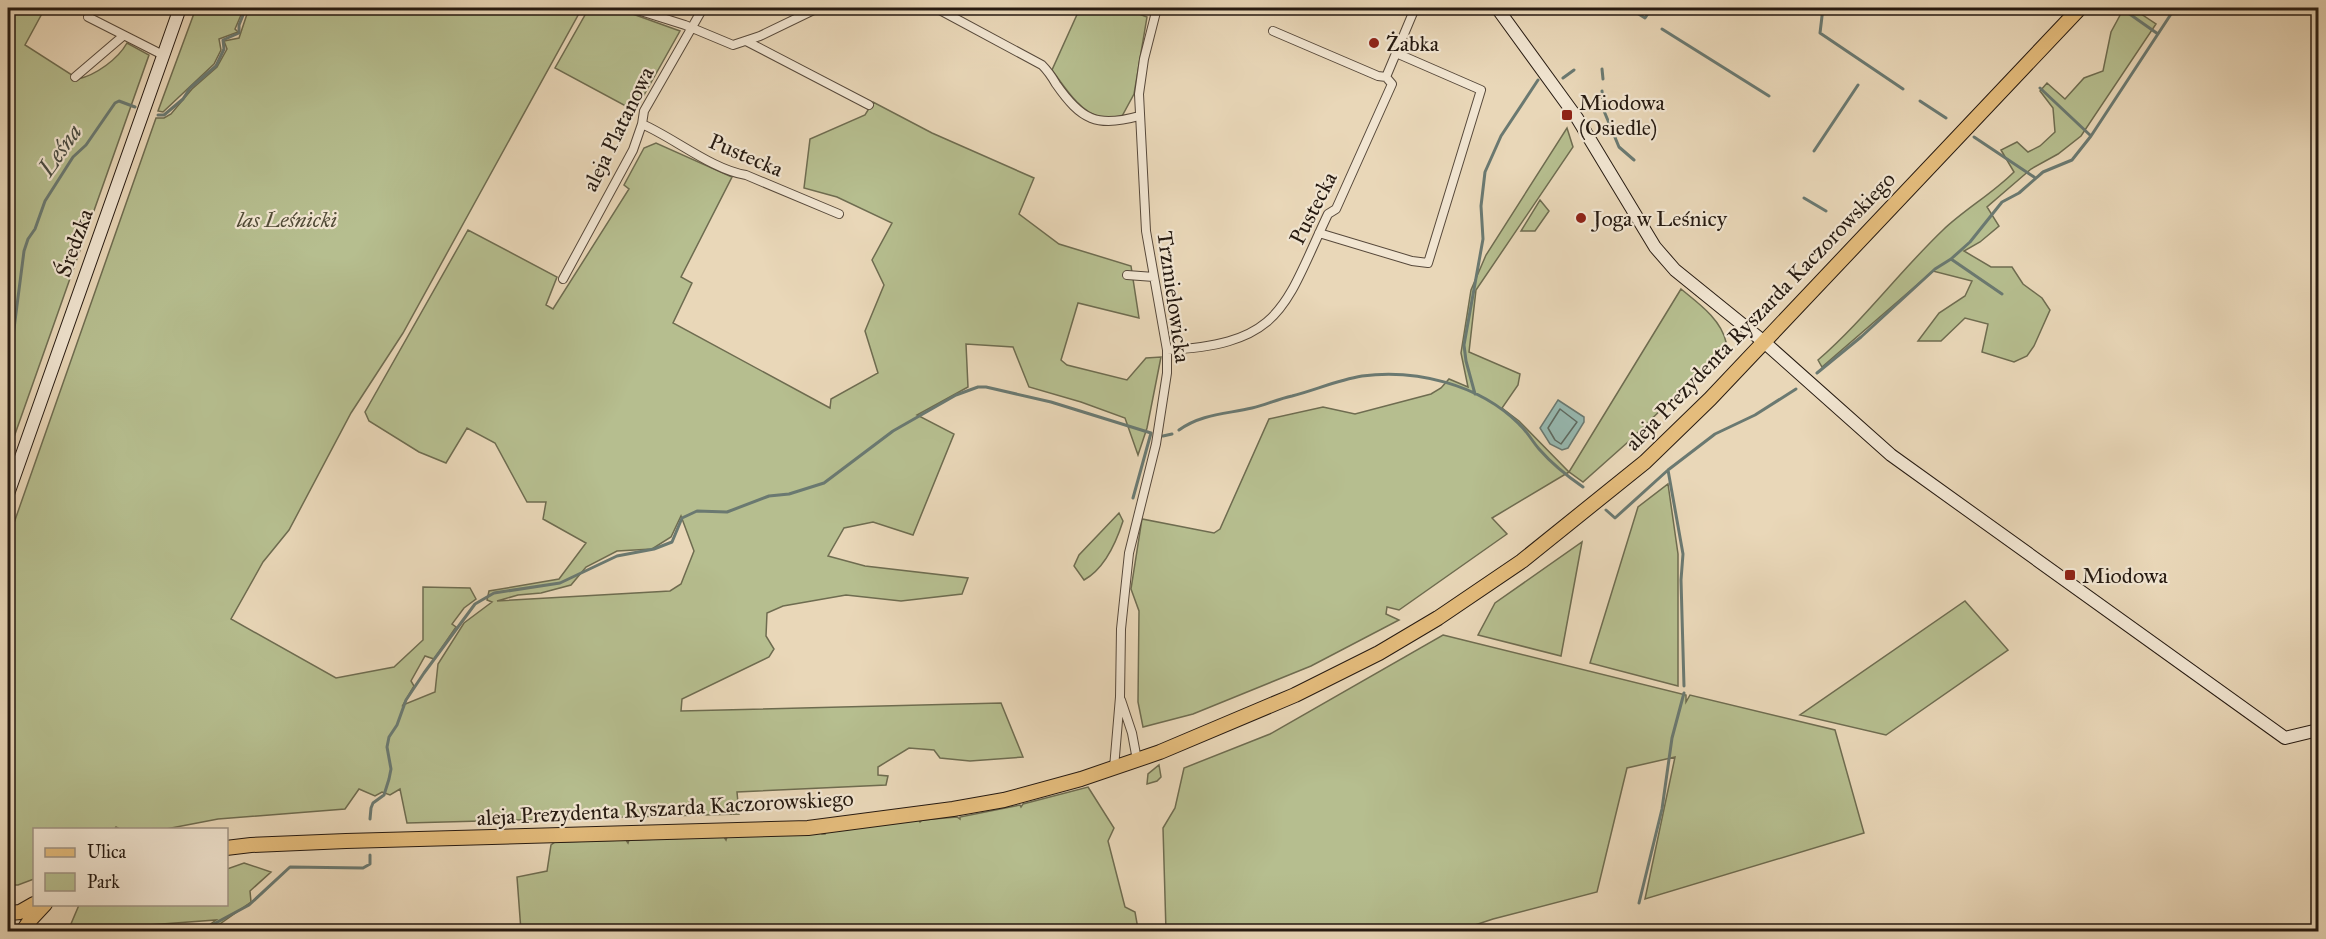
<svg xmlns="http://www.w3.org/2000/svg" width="2326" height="939" font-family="'IM FELL Great Primer',serif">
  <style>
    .green { fill: #b6be8f; stroke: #6e6c50; stroke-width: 1.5; fill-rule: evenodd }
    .water { fill: #97b9b1; stroke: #6a7971; stroke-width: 1.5 }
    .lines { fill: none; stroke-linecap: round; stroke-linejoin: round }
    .shore { stroke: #5e6a61; stroke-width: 1.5 }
    .stream { stroke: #6a7971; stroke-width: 3 }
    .street-casing { stroke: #57493b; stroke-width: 10 }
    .secondary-casing { stroke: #261a11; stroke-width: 14 }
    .primary-casing { stroke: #261a11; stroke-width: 16 }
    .street { stroke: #f1e5d1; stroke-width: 8 }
    .secondary { stroke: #f1e5d1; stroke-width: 12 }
    .primary { stroke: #e4bc7c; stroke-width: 14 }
    .poi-dot { fill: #8f2418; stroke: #f1e5d1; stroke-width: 2 }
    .labels { text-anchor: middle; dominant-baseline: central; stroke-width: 4.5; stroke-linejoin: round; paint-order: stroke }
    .poi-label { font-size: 22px; fill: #261a11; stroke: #f1e5d1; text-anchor: start }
    .street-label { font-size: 22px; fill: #261a11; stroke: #f1e5d1 }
    .park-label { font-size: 22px; font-style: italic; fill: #514b37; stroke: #f1e5d1 }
    .water-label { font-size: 24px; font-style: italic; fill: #484a41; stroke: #f1e5d1 }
  </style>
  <rect width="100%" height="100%" fill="#e9d7b8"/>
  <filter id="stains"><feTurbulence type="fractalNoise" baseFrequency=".00333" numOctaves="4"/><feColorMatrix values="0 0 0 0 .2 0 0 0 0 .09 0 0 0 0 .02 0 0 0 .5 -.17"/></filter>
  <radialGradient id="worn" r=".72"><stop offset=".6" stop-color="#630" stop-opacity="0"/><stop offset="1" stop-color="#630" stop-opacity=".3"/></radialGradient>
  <path class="green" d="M8,8h37l-20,37 53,34c18,-4 40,-20 49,-36l22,12 -141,399z
    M196,8h48l-9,21 3,3 -19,7 2,11 -7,14 -51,48 -5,-1z
    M249,8h333l-179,325 -52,80 -62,117 -26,32 -32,57 105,59 58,-11 29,-27v-53l47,1 6,11 -12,9 -12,16 4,3 -22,32 -9,-3 -14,25 3,5 -11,19 32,-13 3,-28 26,-41 28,-21 -5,-2 2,-9 70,-12 27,-36 -43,-24 3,-17h-19l-32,-59 -28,-15 -21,35 -27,-11 -50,-31 -4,-9 103,-182 89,47 -11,28 7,4 76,-120 -5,-4 20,-37 12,-5 76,34 -51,100 11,6 -19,40 157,85 1,-9 47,-26 -13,-42 19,-46 -12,-25 20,-37 -55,-26 -33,-9 6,-49 55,-24 8,-13 59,31 102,45 -15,36 40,30 72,22 8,52 -61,-15 -17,57 6,5 60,15 19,-22 15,-1 -14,71 -9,27 -13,-37 -44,-16 -52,-15 -16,-40 -47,-3 2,43 -51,28 37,19 -41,101 -40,-13 -29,6 -16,28 37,10 103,12 -6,16 -61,7 -55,-6 -63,11 -16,7 -1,23 8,13 -5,8 -87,42 -1,12 320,-8 22,54 -53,4 -30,-3 -6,-8 -25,-2 -31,19v8l10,1 -2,9 -149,7 2,22 -332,9 -7,-34 -10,6 -8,-3 -7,4 -16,-7 -14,20 -127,10 -52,10h-46l-4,-2 -2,3h-80v49l-16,6h-10v-345l148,-422h8l7,-4 21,-25 25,-22 10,-18 -3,-8 15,-3zM681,516l13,35 -13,33 -11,7 -173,10 21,-6 23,-2 30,-8 15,-18 31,-16 35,-2 19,-12z
    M589,8h27l64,23 -45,80 -80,-43z
    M1080,8h43l24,9 -13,77 -13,24c-6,0 -14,1 -20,-1 -21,-4 -37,-31 -49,-47z
    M2124,8h8l24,16 -75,112 -23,18 -27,15 -44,38 12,19 -19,16 -16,9 27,16h21l11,17 19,14 8,12 -16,36 -7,10 -13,6 -32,-10 6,-28 -23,-6 -24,23h-23l21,-28 26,-17 7,-15 -39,-10 -111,96 -4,-7c46,-40 81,-88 125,-130 22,-21 49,-36 71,-58l-13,-22 16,-8 11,10 12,-6 15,-14 -2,-24 -13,-17 7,-8 18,16 19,-21 19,-7 8,-39z
    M1567,128l6,19 -97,143 -7,62 51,22 -2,11 -16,23 17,13 50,51 112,-183c17,14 40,30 45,53l-6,10 -92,90 -45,40 -14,-10 -77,46 15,16 -108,76 -12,-3 -1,7 13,6 -88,46 -118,48 -50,13 -5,-25 1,-91 -8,-22 11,-70 72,14 6,-4 49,-110 54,-12 32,7 76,-20 10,-6 8,-9 19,8 -7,-34 10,-63 15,-35z
    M1540,200l9,11 -14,20h-14z
    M1668,484l10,70v132l-88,-23 48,-156z
    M1119,513l4,8c-7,22 -19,48 -39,59l-10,-14 5,-11z
    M1582,542l-21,114 -83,-21 17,-32z
    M1965,601l43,49 -122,85 -86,-20z
    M1443,635l243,60v7l4,-7 145,35 29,103 -219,66 30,-142 -48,11 -30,124 -104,27 -36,12h-291l-3,-103 12,-20 9,-40 86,-34z
    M1159,765l2,12 -4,4 -10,3 1,-10z
    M1088,787l26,41 -6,13 17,66 10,5 3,17 24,-3 1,5h-642l-4,-54 30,-6 4,-26 4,-3 71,-2 2,3 1,-3 95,-3 2,3 1,-3 95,-5v2h3v-3l94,-11 1,2 2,-2 35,-3 3,2v-2l60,-12 1,2 2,-3z
    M244,863l27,9 -21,19 1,11 -41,29h-9l15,-11 -148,11 11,-26 147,-1 1,-35z"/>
  <path class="water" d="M1558,400l26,17v5l-16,26 -6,2 -12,-6 -10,-16z"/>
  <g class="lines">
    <path class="shore" d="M1560,409l17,13 -16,22 -6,-4 -7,-12z"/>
    <path class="stream" d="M1629,8l16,10 7,-10
      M1823,8l-3,25 83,56
      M2121,8l37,26
      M1662,29l107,67
      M1602,69l1,10
      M1563,78l11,-8
      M2040,88l51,48
      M1602,91l2,20 15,36 15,13
      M1920,101l26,17
      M158,115h6l19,-16 7,-11 26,-22 8,-17 -1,-9 16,-7v-8l7,-17
      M1974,137l60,40
      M1814,151l44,-66
      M1804,198l22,13
      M1951,259l51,35
      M12,344l12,-93 4,-12 7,-10 10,-28 28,-44 13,-12 29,-42 4,-2 16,6
      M8,365l3,-15
      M1817,373l44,-36 74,-68 16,-10 19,-17 32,-40 17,-9 24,-21 29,-12 19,-24 84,-128
      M1475,394l-9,-33 -2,-16 19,-106 -2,-33 4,-34 16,-36 37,-56
      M1179,430c22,-16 47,-16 73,-22 13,-3 26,-9 40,-12 23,-6 46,-16 70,-20 54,-7 117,8 157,48 8,7 13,17 20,25 14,16 28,27 44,38
      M1163,436l9,-2
      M1668,470l15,84 -2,26 3,106
      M1606,510l9,8 53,-48 47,-36 40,-19 41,-26
      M370,819l1,-11 2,-5 11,-8 5,-16 2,-10 -4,-22 2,-10 8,-12 9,-25 18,-27 51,-69 19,-11 66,-10 57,-27 37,-7 18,-7 10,-24 15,-7 30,1 42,-16 20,-2 35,-11 69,-52 63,-36 22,-8h8l65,15 100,31 -18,65
      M1639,903l23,-94 10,-71 12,-45
      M199,932l50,-27 41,-38 73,1 7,-4v-9"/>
    <g class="street-casing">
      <path id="street" d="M631,8l54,17 48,20 27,-9 58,-28
        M936,8l106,57c6,6 10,12 14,19 25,36 41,44 83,32
        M88,17l75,38
        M1273,31l105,45 8,1
        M746,41l123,64
        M75,77l48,-41
        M642,124c32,14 71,46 104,51l93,39
        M1319,233l93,28 16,2 53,-173 -85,-37
        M1127,275l27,2
        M563,279l70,-129 9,-26 2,-13 59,-103
        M1167,350c116,-6 117,-43 161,-136l8,-5 56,-125 -6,-7 29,-69
        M1121,700l11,33 5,27
        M1114,768l6,-71 1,-68 8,-76 27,-109 11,-71v-23l-21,-119 -7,-137 5,-35 13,-51"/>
    </g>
    <g class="secondary-casing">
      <path id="secondary" d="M1497,8l80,110 78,129 20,23 89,72 127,113 394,283 33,-8
        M8,494l172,-486"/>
    </g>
    <g class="primary-casing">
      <path id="primary" d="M226,848l25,-3 95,-4 462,-13 145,-19 51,-9 77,-21 79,-27 135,-57 84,-42 59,-35 84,-57 123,-99 65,-63 370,-391
        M10,913l10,-1 14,-8
        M23,931l8,-12 14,-15"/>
    </g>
    <use href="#street" class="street"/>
    <use href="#secondary" class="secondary"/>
    <use href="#primary" class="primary"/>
  </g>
  <g class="poi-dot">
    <circle cx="1374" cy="43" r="6"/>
    <rect x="1561" y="109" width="12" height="12" rx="3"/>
    <circle cx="1581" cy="218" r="6"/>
    <rect x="2064" y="569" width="12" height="12" rx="3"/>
  </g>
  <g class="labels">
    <g class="poi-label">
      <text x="1386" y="43">Żabka</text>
      <text x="1579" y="102">Miodowa<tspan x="1579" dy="25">(Osiedle)</tspan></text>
      <text x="1593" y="218">Joga w Leśnicy</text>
      <text x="2082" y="575">Miodowa</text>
    </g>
    <g class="street-label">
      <text transform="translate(618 129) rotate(-64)">aleja Platanowa</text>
      <text transform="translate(746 155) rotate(23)">Pustecka</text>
      <text transform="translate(1313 208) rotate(-63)">Pustecka</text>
      <text transform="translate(74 243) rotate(-70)">Średzka</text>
      <text transform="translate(1174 297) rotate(82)">Trzmielowicka</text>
      <text transform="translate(1760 311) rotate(-46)">aleja Prezydenta Ryszarda Kaczorowskiego</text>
      <text transform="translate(665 808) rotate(-3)">aleja Prezydenta Ryszarda Kaczorowskiego</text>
    </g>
    <g class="park-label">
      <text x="287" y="219">las Leśnicki</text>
    </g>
    <g class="water-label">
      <text transform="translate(60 150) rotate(-55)">Leśna</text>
    </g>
  </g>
  <rect width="2326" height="939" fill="none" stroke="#e9d7b8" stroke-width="30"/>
  <rect x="9" y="9" width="2308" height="921" fill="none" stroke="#261a11" stroke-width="3"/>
  <rect x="15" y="15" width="2296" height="909" fill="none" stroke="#261a11" stroke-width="1.5"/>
  <rect x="33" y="828" width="195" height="78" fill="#f1e5d1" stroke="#a09484" stroke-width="1.5"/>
  <rect x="45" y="848" width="30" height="9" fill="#e4bc7c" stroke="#a09484" stroke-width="1.5"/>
  <text x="87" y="858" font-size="18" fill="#261a11">Ulica</text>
  <rect x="45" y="873" width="30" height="18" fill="#b6be8f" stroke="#a09484" stroke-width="1.5"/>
  <text x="87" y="888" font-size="18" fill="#261a11">Park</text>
  <rect width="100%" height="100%" filter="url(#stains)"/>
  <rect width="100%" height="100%" fill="url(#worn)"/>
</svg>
